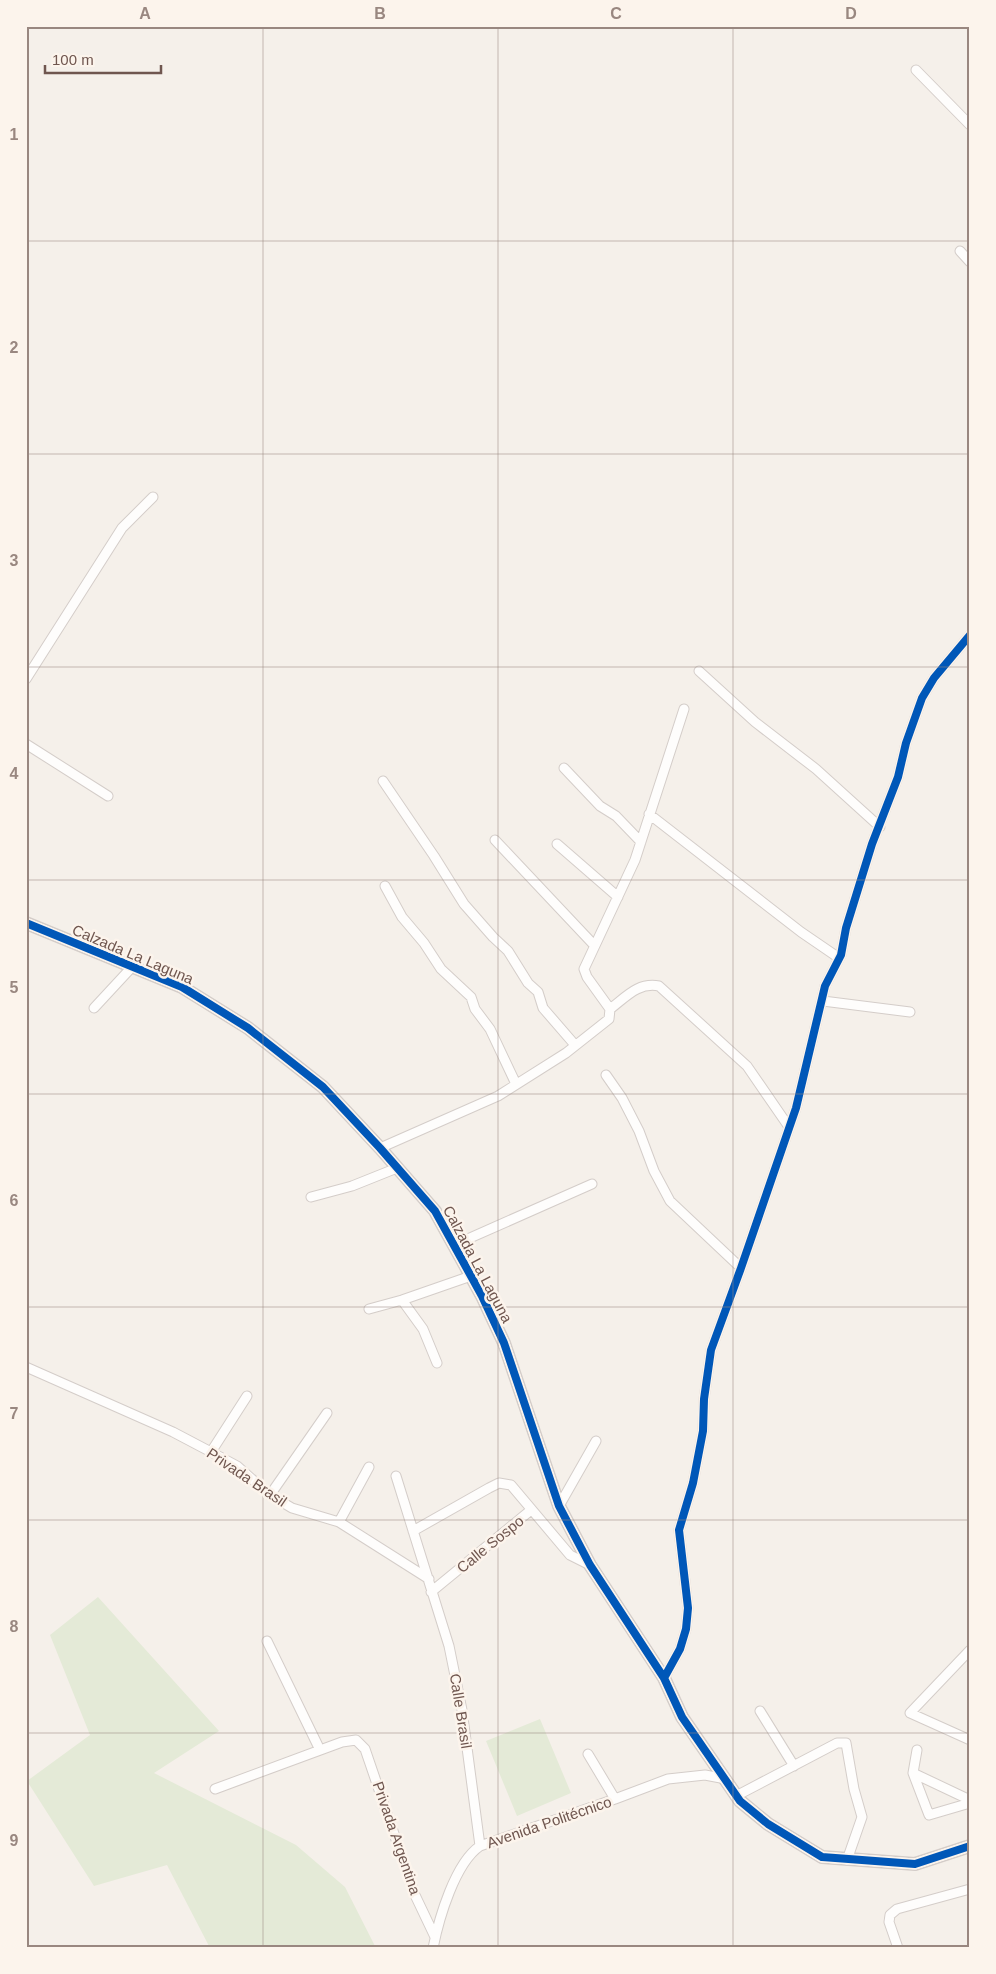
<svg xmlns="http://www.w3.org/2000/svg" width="996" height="1974" font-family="Arial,sans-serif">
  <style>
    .green { fill: #e4ead7 }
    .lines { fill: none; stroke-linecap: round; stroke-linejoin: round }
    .minor-casing { stroke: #d4cdc9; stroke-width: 11 }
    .tertiary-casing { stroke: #d4cdc9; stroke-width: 14 }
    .minor { stroke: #fefdfc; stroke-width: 9 }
    .tertiary { stroke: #fefdfc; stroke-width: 11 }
    .cycleway-casing { stroke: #fcf4ec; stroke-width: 11 }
    .cycleway { stroke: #0057b8; stroke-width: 8 }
    .grid { fill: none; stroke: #998780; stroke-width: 1; stroke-opacity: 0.55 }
    .labels { text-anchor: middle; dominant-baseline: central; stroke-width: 5; stroke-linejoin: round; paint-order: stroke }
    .street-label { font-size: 15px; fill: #6f564f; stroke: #fcf4ec }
    .neatline { fill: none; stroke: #998780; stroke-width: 2 }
    .grid-label { font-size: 16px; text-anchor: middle; font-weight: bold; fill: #998780 }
  </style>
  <rect width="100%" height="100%" fill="#f5f0ea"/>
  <path class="green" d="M98,1597l121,134 -65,42 142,72 49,42 31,61h-166l-43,-83 -73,21 -67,-105 63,-46 -40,-100z
    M540,1719l31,74 -54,23 -31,-75z"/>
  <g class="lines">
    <g class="minor-casing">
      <path id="minor" d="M916,70l54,55
        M960,251l10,11
        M699,671l56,51 61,47 64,58
        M26,679l96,-151 31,-31
        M26,744l82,52
        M564,768l36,38 16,10 25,26
        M383,781l51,75 30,48 29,33 15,14 20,32 10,9 5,16 32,37
        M649,814l152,118 38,26
        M495,840l99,105
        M557,844l61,53
        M385,886l17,31 22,26 17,26 30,28 4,12 15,20 26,55
        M823,1001l87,11
        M94,1008l38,-41
        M610,1009c16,-12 28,-27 49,-23l88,80 42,61
        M606,1075l16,23 17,33 15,40 16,30 71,67
        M380,1148l118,-52 68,-43 43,-34 1,-10 -23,-32 -3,-8 51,-109 49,-151
        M311,1197l41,-11 45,-18
        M454,1245l138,-61
        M402,1300l21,29 14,34
        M369,1309l33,-9 69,-24
        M26,1367l147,65 38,20 26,14 33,29 22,13 47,14 90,57
        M211,1452l36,-56
        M396,1476l53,170 13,64 18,136
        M270,1495l57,-82
        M559,1506l37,-65
        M339,1522l30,-55
        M413,1531l76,-43 10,-5 12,2 59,70 20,10
        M431,1592l100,-82
        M267,1641l53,109
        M970,1650l-60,63 60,27
        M664,1678l16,-29 6,-20 2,-21 -9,-78 14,-47 10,-52 1,-32 7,-49 30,-82 55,-160 29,-122 16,-31 5,-27 26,-84 26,-67 8,-34 16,-45 12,-20 36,-43
        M760,1711l34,55
        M917,1750l-4,23 16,42 41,-12
        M588,1754l27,45
        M913,1773l57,27
        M215,1789l127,-47 14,-2 9,9 50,146 20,42
        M736,1796l101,-53h9l8,46 8,28 -15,43
        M433,1948c6,-30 22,-85 47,-102l135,-47 53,-20 37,-4 21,4
        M898,1948l-9,-26 1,-7 7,-6 73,-20"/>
    </g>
    <g class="tertiary-casing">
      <path id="tertiary" d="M26,923l156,64 66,41 75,59 57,61 55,63 47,85 22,47 55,163 31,59 74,113 18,39 58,84 28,23 54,33 93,7 55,-18"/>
    </g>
    <use href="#minor" class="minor"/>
    <use href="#tertiary" class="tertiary"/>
    <g class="cycleway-casing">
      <path id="cycleway" d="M26,923l156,64 66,41 75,59 57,61 55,63 47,85 22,47 55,163 31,59 74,113 18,39 58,84 28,23 54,33 93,7 55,-18
        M664,1678l16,-29 6,-20 2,-21 -9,-78 14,-47 10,-52 1,-32 7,-49 30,-82 55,-160 29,-122 16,-31 5,-27 26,-84 26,-67 8,-34 16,-45 12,-20 36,-43"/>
    </g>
    <use href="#cycleway" class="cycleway"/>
  </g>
  <path class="grid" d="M263,26v1922M498,26v1922M733,26v1922M26,241h944M26,454h944M26,667h944M26,880h944M26,1094h944M26,1307h944M26,1520h944M26,1733h944"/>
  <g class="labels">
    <g class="street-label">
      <text transform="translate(133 954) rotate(23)">Calzada La Laguna</text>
      <text transform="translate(478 1264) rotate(62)">Calzada La Laguna</text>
      <text transform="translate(247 1477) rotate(34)">Privada Brasil</text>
      <text transform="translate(490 1544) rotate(-39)">Calle Sospo</text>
      <text transform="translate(461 1711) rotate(81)">Calle Brasil</text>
      <text transform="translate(549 1822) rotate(-19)">Avenida Politécnico</text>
      <text transform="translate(397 1838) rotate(71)">Privada Argentina</text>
    </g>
  </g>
  <rect width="996" height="1974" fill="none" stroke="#fcf4ec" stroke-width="55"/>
  <path d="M45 65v8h116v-8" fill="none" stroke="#6f564f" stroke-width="2.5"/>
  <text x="52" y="65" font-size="15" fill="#6f564f" stroke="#fcf4ec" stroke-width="4" paint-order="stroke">100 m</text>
  <rect x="28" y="28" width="940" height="1918" class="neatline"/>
  <g class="grid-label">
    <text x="145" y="19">A</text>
    <text x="380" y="19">B</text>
    <text x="616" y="19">C</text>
    <text x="851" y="19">D</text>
    <text x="14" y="140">1</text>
    <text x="14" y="353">2</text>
    <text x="14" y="566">3</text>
    <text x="14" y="779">4</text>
    <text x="14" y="993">5</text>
    <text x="14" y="1206">6</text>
    <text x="14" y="1419">7</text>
    <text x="14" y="1632">8</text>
    <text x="14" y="1846">9</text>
  </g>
</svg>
